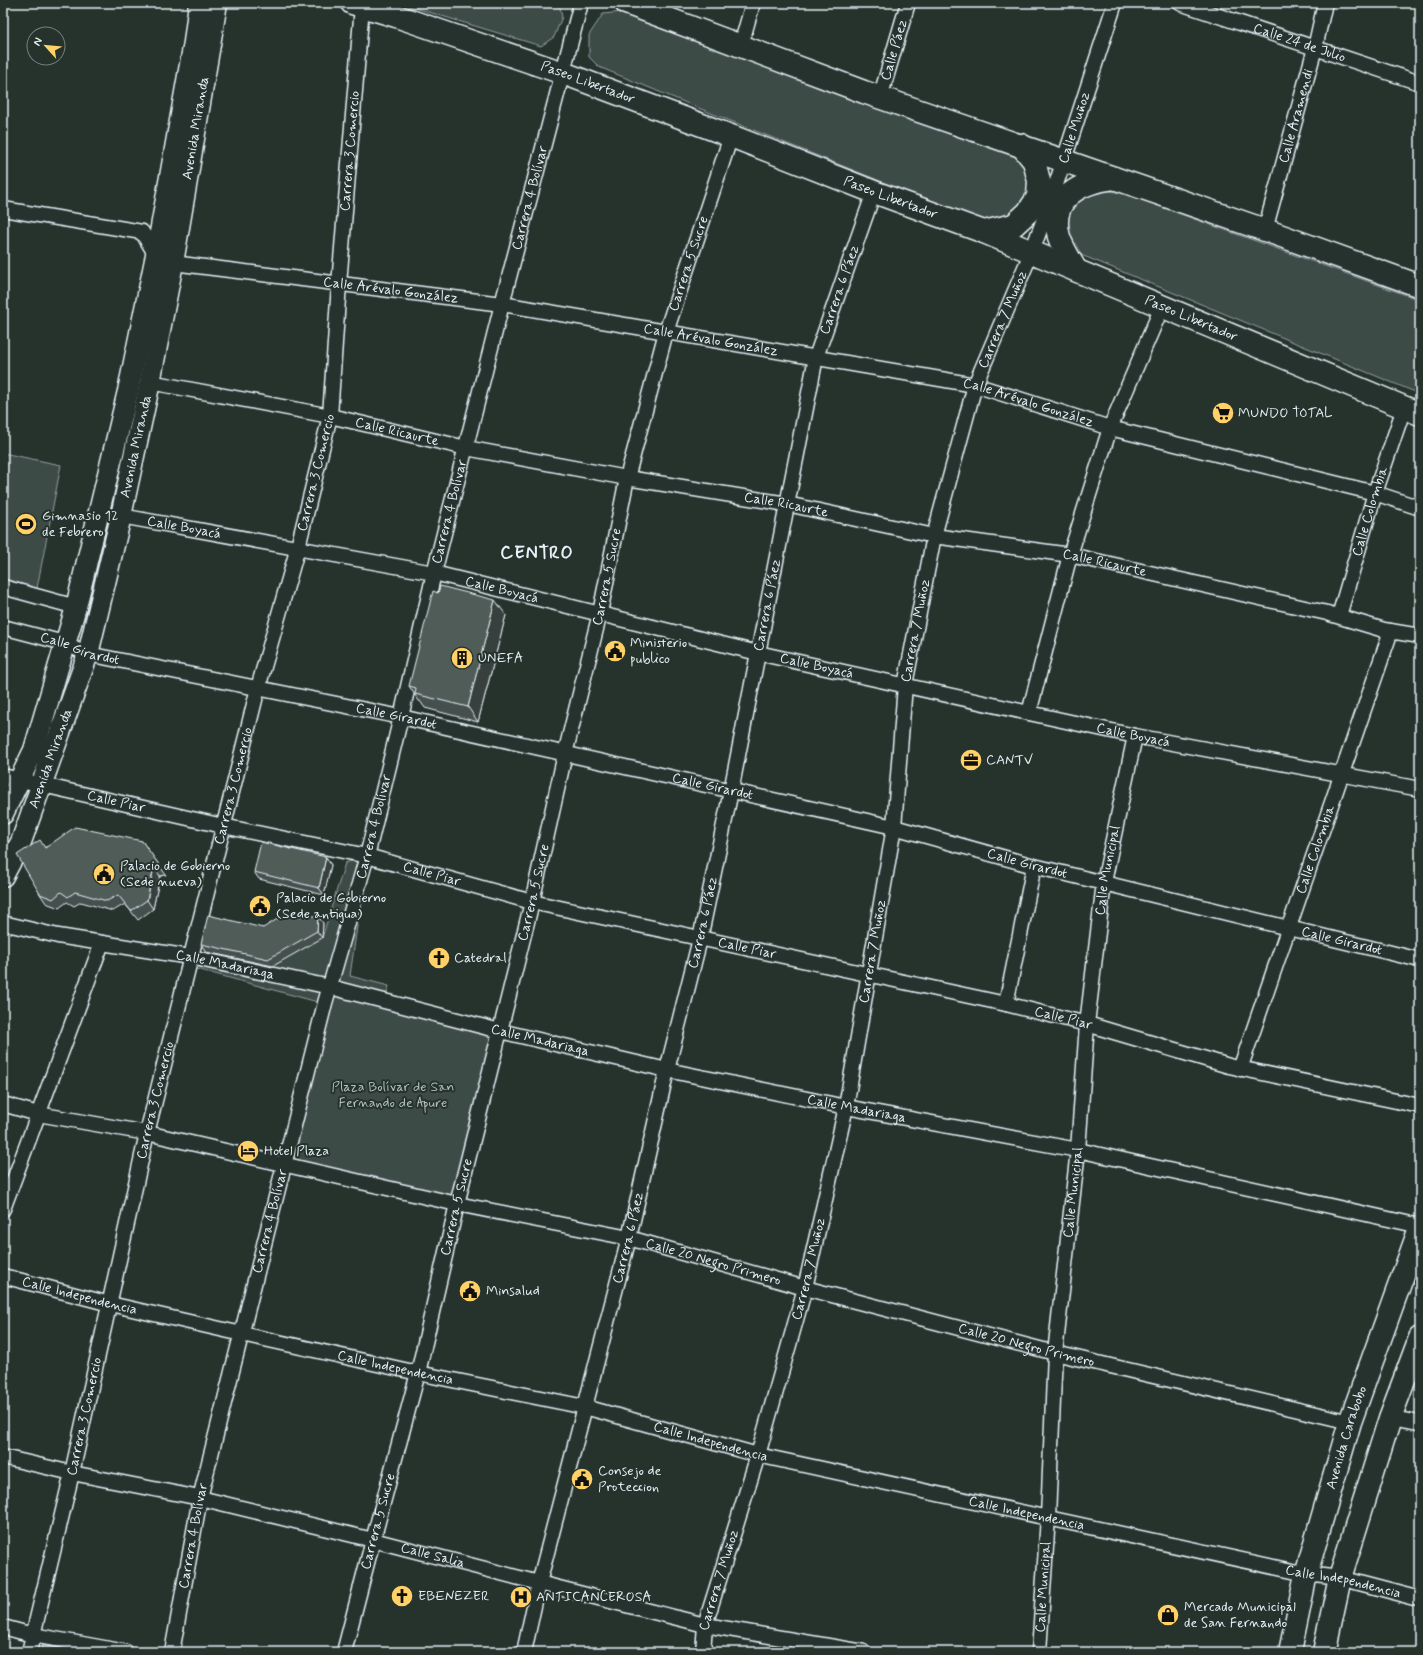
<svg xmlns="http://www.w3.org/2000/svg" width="1423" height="1655" font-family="Mynerve,sans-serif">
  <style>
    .green { fill: #3e4b47; stroke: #939ea0 }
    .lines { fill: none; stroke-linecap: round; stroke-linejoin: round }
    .street-casing { stroke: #e8f1f8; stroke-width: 17 }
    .secondary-casing { stroke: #e8f1f8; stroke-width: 23 }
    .highway-casing { stroke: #e8f1f8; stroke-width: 25 }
    .street { stroke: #26332d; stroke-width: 14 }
    .secondary { stroke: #26332d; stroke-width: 20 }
    .highway { stroke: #26332d; stroke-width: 22 }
    .wall { fill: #454f4d; stroke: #e8f1f8 }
    .shaded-wall { fill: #38403e; stroke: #e8f1f8 }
    .building { fill: #505c59; stroke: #e8f1f8 }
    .labels { text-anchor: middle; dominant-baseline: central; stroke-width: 4; stroke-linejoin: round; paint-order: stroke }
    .street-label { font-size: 14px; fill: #e8f1f8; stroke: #26332d }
    .poi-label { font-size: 14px; fill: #e8f1f8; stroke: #26332d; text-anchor: start }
    .park-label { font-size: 14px; fill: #b5bfc3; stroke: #26332d }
    .district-label { font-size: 18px; font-weight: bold; letter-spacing: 1px; fill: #e8f1f8; stroke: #26332d }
  </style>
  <rect width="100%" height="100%" fill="#26332d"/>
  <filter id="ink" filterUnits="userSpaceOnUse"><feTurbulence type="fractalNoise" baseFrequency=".025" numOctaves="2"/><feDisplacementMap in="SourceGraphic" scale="8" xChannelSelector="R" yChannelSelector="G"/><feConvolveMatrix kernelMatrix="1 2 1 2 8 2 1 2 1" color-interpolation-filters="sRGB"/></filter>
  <g filter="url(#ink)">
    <path class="green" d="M399,3h160l3,14 -8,20 -13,9z
      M623,12l399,143 12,40 -23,26 -29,1 -281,-113 -102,-42 -10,-10v-22l14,-21z
      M1098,189l24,4 298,107v94l-346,-142 -9,-38 14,-21z
      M3,453l58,12 -25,128 -33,-10z
      M367,856l-17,120 39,10 -4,14 115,31 -43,173 -172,-39 40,-161 -132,-36 3,-14 73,14 53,-30 23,-75z"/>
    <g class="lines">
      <g class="street-casing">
        <g id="street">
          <path id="s1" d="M1180,3l240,80"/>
          <path d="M741,45l12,-42"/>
          <path id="s2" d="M880,98l28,-95"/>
          <path id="s3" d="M3,209l139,23 14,23 17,8 329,41 473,81 135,43 265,65 45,15"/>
          <path id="s4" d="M1265,230l50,-182 10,-45"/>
          <path id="s5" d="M150,382l180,34 136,32 161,30 160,26 147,32 136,19 257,58 57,17 36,6"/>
          <path id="s6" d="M121,516l313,57 324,80 271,60 106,23 285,53"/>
          <path d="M3,587l73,20"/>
          <path id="s7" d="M1339,616l36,-123 29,-85"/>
          <path id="s8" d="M3,627l61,16 24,11 313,63 493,110 140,39 386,94"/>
          <path d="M1029,713l41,-158 40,-127 52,-121"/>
          <path id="s9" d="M3,776l220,50 144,30 165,46 474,102 81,20 142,42 191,40"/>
          <path id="s10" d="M3,923l55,13 132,21 140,30 170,44 167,39 179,37 232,43 342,76"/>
          <path d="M1006,1004l28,-138"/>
          <path id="s11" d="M1240,1069l151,-438"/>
          <path id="s12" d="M3,1104l35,10 109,19 310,71 172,34 176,50 250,65 295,69"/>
          <path d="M3,1209l99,-266"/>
          <path id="s13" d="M3,1276l107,28 132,30 176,39 167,34 173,48 548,119 34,4 80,21"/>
          <path d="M1390,1418l30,5"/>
          <path id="s14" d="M3,1457l69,16 128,25 173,42 166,43 166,42 159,27"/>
          <path d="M3,1627l30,8 93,17"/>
          <path id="s15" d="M29,1652l43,-179 75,-340 111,-445 40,-141 32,-131 9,-132 23,-278"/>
          <path id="s16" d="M172,1652l28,-154 125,-495 42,-147 34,-139 33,-144 68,-269 79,-301"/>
          <path id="s17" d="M344,1652l29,-112 45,-167 39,-169 75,-302 33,-148 35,-141 27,-135 39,-146 65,-196"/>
          <path id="s18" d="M524,1652l15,-69 90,-345 38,-168 33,-131 31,-148 85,-434 58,-165"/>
          <path id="s19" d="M703,1652l2,-27 53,-170 47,-167 41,-181 48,-280 11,-142 29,-149 41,-151 57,-134 18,-48 65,-200"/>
          <path id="s20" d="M1039,1652l9,-135 7,-164 23,-203 9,-126 17,-142 31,-146"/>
        </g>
      </g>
      <g class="secondary-casing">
        <g id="secondary">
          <path d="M3,814l31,-64 42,-143 52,-216 28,-136 38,-213 5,-39"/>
          <path id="s21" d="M3,876l18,-34 67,-188 33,-138 29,-134 23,-119 44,-260"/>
        </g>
      </g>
      <g class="highway-casing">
        <g id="highway">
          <path id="s22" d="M352,3l44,13 167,57 168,63 143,56 110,40 436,182"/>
          <path d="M626,3l238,89 401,138 155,56"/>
          <path d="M984,232l30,-7 14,-13 10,-15 1,-16 -5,-20 -13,-16"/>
          <path d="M1076,270c-6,-10 -13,-21 -17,-33 -11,-40 22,-55 55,-59"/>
          <path id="s23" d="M1290,1652l16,-78 44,-152 70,-194"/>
          <path d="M1324,1652l16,-74 50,-160 30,-80"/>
        </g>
      </g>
      <use href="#street" class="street"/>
      <use href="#secondary" class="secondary"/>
      <use href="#highway" class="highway"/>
    </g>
    <path class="wall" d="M506,615l-28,107 -53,-14 -5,-7h-1l-10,-15z
      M142,841l24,34 -6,1 -7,33 -15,11 -13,-16 -12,7 -32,-9 -7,4 -7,-4 -8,6 -13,-5 -6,-9 5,-47z
      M326,857l5,8 -7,30 -65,-16 -5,-7z
      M323,923l-1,15 -49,28 -67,-14 -5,-8 62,-16z"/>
    <path class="shaded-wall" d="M495,600l11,15 -28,107 -10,-15z
      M326,857l5,8 -7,30 -5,-7z
      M154,867l6,9 -7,33 -6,-9z
      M318,916l5,7 -1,15 -5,-7z"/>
    <path class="building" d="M440,586l55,14 -27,107 -53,-13 1,-6 -7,-2 24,-95 5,2z
      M75,827l67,14 18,25 -6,1 -7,33 -16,11 -13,-16 -11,6 -32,-9 -7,5 -7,-5 -8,7 -13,-5 -23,-39 23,-15 5,8z
      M261,842l65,15 -7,31 -65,-16z
      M287,913l9,3h22l-1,15 -49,28 -67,-15 7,-29 55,13z
      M42,1645l40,7h-41z"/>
  </g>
  <defs>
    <g id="supermarket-disc" transform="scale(1.15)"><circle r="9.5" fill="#ffd166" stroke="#26332d"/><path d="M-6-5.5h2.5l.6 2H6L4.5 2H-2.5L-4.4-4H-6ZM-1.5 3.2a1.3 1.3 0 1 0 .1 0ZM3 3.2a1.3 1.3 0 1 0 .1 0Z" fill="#111"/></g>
    <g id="stadium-disc" transform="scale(1.15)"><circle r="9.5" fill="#ffd166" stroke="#26332d"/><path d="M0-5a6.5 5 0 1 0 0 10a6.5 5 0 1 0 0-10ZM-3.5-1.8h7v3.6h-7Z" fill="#111"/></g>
    <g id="civic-disc" transform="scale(1.15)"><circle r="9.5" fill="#ffd166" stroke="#26332d"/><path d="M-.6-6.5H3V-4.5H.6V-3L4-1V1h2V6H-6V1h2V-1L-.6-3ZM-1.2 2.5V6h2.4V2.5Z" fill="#111"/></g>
    <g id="building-disc" transform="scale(1.15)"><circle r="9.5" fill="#ffd166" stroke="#26332d"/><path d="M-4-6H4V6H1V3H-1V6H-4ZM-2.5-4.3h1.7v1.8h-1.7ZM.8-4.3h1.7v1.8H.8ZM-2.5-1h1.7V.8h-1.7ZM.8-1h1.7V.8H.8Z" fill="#111"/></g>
    <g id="office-disc" transform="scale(1.15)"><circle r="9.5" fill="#ffd166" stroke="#26332d"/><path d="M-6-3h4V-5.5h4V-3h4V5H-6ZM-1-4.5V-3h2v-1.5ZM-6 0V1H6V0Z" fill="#111"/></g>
    <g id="church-disc" transform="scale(1.15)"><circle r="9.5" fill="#ffd166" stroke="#26332d"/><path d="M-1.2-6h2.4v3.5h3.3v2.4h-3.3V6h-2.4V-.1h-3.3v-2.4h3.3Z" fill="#111"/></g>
    <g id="hotel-disc" transform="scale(1.15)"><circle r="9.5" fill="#ffd166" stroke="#26332d"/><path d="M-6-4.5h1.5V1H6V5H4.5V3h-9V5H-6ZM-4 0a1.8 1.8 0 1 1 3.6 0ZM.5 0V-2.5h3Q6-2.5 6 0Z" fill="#111"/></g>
    <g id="hospital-disc" transform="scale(1.15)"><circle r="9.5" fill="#ffd166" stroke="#26332d"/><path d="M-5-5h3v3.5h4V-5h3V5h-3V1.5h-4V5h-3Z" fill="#111"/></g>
    <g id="shop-disc" transform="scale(1.15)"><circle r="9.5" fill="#ffd166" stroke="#26332d"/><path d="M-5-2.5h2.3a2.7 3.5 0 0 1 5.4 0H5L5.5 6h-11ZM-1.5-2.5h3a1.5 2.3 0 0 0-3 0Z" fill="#111"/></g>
  </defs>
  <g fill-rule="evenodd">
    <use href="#supermarket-disc" x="1223" y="413"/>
    <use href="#stadium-disc" x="26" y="524"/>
    <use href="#civic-disc" x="615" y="651"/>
    <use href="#building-disc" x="462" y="658"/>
    <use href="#office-disc" x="971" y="760"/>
    <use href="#civic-disc" x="104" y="874"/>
    <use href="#civic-disc" x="260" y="906"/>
    <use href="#church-disc" x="439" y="958"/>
    <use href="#hotel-disc" x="248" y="1151"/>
    <use href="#civic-disc" x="470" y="1291"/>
    <use href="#civic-disc" x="582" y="1479"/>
    <use href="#church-disc" x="402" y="1596"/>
    <use href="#hospital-disc" x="521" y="1597"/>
    <use href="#shop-disc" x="1168" y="1615"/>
  </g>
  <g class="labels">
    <g class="street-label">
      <text stroke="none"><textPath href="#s1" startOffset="126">Calle 24 de Julio</textPath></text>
      <text stroke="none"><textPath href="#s2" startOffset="50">Calle Páez</textPath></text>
      <text stroke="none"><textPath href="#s22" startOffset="249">Paseo Libertador</textPath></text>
      <text stroke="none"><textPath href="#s4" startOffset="118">Calle Aramendi</textPath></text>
      <text stroke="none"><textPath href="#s21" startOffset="775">Avenida Miranda</textPath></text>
      <text stroke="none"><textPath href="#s19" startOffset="1575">Calle Muñoz</textPath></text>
      <text stroke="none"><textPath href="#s15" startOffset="1538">Carrera 3 Comercio</textPath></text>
      <text stroke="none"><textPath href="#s22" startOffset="573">Paseo Libertador</textPath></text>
      <text stroke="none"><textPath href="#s16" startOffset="1498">Carrera 4 Bolívar</textPath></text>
      <text stroke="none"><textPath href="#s17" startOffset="1431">Carrera 5 Sucre</textPath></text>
      <text stroke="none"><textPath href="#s3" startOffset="406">Calle Arévalo González</textPath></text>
      <text stroke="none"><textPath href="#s18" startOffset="1399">Carrera 6 Páez</textPath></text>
      <text stroke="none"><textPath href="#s19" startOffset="1370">Carrera 7 Muñoz</textPath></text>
      <text stroke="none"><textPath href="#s22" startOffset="897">Paseo Libertador</textPath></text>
      <text stroke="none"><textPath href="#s3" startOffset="730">Calle Arévalo González</textPath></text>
      <text stroke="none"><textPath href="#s3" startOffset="1054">Calle Arévalo González</textPath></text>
      <text stroke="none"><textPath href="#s5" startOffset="252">Calle Ricaurte</textPath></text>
      <text stroke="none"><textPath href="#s21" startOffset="451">Avenida Miranda</textPath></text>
      <text stroke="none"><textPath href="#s15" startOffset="1214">Carrera 3 Comercio</textPath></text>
      <text stroke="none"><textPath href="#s5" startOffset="648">Calle Ricaurte</textPath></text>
      <text stroke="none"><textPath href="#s16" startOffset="1174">Carrera 4 Bolívar</textPath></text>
      <text stroke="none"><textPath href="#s7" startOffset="109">Calle Colombia</textPath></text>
      <text stroke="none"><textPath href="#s6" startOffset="64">Calle Boyacá</textPath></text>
      <text stroke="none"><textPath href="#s5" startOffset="972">Calle Ricaurte</textPath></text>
      <text stroke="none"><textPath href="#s17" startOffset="1107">Carrera 5 Sucre</textPath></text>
      <text stroke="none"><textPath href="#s6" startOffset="388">Calle Boyacá</textPath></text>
      <text stroke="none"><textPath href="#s18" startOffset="1075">Carrera 6 Páez</textPath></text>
      <text stroke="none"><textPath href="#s19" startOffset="1046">Carrera 7 Muñoz</textPath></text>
      <text stroke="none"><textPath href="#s8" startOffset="80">Calle Girardot</textPath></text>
      <text stroke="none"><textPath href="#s6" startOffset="712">Calle Boyacá</textPath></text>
      <text stroke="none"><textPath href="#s8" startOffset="404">Calle Girardot</textPath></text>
      <text stroke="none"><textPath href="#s6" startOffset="1036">Calle Boyacá</textPath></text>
      <text stroke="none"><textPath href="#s21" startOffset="127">Avenida Miranda</textPath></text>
      <text stroke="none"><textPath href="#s15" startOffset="890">Carrera 3 Comercio</textPath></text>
      <text stroke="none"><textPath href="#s8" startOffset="728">Calle Girardot</textPath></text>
      <text stroke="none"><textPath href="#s9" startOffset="116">Calle Piar</textPath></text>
      <text stroke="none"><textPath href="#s16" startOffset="850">Carrera 4 Bolívar</textPath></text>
      <text stroke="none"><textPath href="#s11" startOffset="232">Calle Colombia</textPath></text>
      <text stroke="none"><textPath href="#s8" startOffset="1052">Calle Girardot</textPath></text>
      <text stroke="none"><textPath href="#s20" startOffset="785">Calle Municipal</textPath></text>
      <text stroke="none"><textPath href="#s9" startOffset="440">Calle Piar</textPath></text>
      <text stroke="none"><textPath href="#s17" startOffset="783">Carrera 5 Sucre</textPath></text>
      <text stroke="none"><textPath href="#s18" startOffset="751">Carrera 6 Páez</textPath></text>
      <text stroke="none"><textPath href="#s8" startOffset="1376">Calle Girardot</textPath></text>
      <text stroke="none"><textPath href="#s9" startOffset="764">Calle Piar</textPath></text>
      <text stroke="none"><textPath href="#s19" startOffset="722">Carrera 7 Muñoz</textPath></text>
      <text stroke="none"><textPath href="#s10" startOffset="226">Calle Madariaga</textPath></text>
      <text stroke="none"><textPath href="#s9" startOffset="1088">Calle Piar</textPath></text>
      <text stroke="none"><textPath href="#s10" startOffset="550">Calle Madariaga</textPath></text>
      <text stroke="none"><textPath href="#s15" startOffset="566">Carrera 3 Comercio</textPath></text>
      <text stroke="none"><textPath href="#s10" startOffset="874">Calle Madariaga</textPath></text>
      <text stroke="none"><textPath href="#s20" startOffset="461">Calle Municipal</textPath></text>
      <text stroke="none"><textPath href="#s17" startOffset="459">Carrera 5 Sucre</textPath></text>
      <text stroke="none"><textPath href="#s16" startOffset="442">Carrera 4 Bolívar</textPath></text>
      <text stroke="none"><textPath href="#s18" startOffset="427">Carrera 6 Páez</textPath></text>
      <text stroke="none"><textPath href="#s12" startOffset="728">Calle 20 Negro Primero</textPath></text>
      <text stroke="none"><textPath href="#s19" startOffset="398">Carrera 7 Muñoz</textPath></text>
      <text stroke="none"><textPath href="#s13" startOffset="79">Calle Independencia</textPath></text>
      <text stroke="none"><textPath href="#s12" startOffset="1052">Calle 20 Negro Primero</textPath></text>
      <text stroke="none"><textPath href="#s13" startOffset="403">Calle Independencia</textPath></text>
      <text stroke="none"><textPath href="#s15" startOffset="242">Carrera 3 Comercio</textPath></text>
      <text stroke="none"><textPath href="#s23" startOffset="222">Avenida Carabobo</textPath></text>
      <text stroke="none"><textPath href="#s13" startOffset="727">Calle Independencia</textPath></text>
      <text stroke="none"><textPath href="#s13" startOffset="1051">Calle Independencia</textPath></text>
      <text stroke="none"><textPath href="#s17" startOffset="135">Carrera 5 Sucre</textPath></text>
      <text stroke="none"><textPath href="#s16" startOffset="118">Carrera 4 Bolívar</textPath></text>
      <text stroke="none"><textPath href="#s14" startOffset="441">Calle Salia</textPath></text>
      <text stroke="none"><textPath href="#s19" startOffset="74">Carrera 7 Muñoz</textPath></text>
      <text stroke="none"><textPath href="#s13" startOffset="1375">Calle Independencia</textPath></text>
      <text stroke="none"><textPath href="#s20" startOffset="65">Calle Municipal</textPath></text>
    </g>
    <g class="poi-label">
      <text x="1238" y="413">MUNDO TOTAL</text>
      <text x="42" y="516">Gimnasio 12<tspan x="42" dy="16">de Febrero</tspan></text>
      <text x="630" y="643">Ministerio<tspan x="630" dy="16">publico</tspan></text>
      <text x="478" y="658">UNEFA</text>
      <text x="986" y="760">CANTV</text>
      <text x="120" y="866">Palacio de Gobierno<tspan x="120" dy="16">(Sede nueva)</tspan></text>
      <text x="276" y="898">Palacio de Gobierno<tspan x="276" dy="16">(Sede antigua)</tspan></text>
      <text x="454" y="958">Catedral</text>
      <text x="264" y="1151">Hotel Plaza</text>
      <text x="486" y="1291">Minsalud</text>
      <text x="598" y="1471">Consejo de<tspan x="598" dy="16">Proteccion</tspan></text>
      <text x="418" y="1596">EBENEZER</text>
      <text x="536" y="1597">ANTICANCEROSA</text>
      <text x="1184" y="1607">Mercado Municipal<tspan x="1184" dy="16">de San Fernando</tspan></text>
    </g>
    <g class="park-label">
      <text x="393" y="1087">Plaza Bolívar de San<tspan x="393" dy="16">Fernando de Apure</tspan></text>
    </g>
    <g class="district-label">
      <text x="537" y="553">CENTRO</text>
    </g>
  </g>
  <rect width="1423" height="1655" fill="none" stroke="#26332d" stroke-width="16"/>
  <rect x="8" y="8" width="1407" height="1639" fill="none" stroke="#e8f1f8" stroke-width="1.5" filter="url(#ink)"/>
  <g transform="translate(46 46) rotate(297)"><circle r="19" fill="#26332d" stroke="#747f7e"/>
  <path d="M0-3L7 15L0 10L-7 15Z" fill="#ffd166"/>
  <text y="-6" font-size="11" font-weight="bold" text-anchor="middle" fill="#e8f1f8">N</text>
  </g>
</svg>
